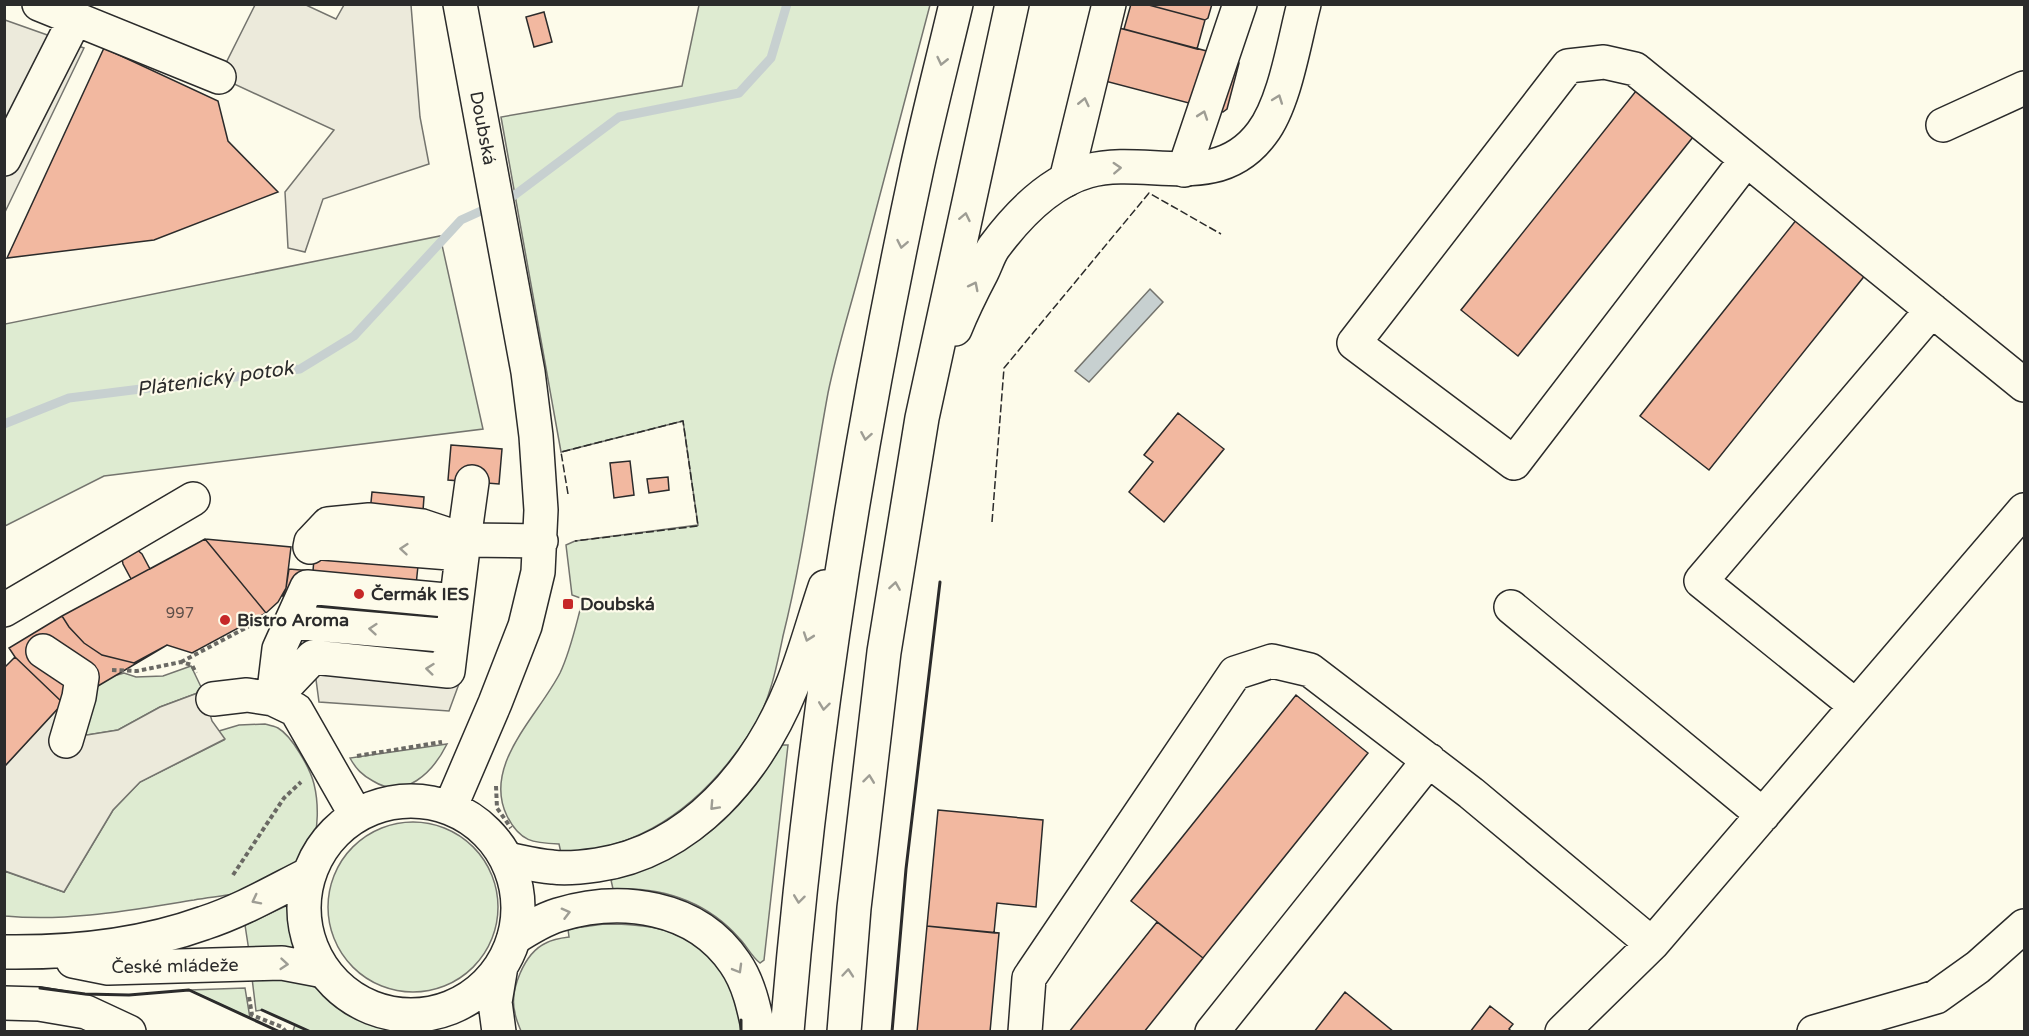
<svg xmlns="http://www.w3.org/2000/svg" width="2029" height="1036" font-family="'Varela Round',sans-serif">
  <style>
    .green { fill: #deebd1; stroke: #74746e; stroke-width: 1.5 }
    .parking { fill: #eceadb; stroke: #74746e; stroke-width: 1.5 }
    .water { fill: #c7d0d0; stroke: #74746e; stroke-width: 1.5 }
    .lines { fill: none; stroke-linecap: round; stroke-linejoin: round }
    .stream { stroke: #c7d0d0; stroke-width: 9 }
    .building { fill: #f2b8a0; stroke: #2b2b2b; stroke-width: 1.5 }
    .minor-casing { stroke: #2b2b2b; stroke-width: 36 }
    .highway-casing { stroke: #2b2b2b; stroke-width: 36 }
    .path { stroke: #6a6964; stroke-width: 4; stroke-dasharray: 4.5 3; stroke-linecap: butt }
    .minor { stroke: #fdfbea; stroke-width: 33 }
    .highway { stroke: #fdfbea; stroke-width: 33 }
    .fence { stroke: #2b2b2b; stroke-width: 1.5; stroke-dasharray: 8 3; stroke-linecap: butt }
    .wall { stroke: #2b2b2b; stroke-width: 3 }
    .oneway { stroke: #9e9d94 }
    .poi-dot { fill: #c62828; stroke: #fdfbea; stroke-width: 2 }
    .labels { text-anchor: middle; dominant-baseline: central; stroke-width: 4.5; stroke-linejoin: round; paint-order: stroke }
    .number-label { font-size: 15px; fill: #5d4e48 }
    .street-label { font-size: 18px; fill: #2b2b2b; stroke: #fdfbea }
    .poi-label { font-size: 18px; font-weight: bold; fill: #2b2b2b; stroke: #fdfbea; text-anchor: start }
    .water-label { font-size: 20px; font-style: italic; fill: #2b2b2b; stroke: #fdfbea }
  </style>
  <rect width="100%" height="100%" fill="#fdfbea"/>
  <path class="green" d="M699,5h231c-23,86 -45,172 -68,258 -11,43 -25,86 -34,130 -15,81 -25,163 -45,243 -6,29 -13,64 -28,89 -45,72 -107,125 -194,128l-2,-9c-26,-1 -39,-2 -52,-28 -25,-51 31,-100 53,-143 11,-23 16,-49 23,-74l-11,-4 -6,-50 9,-4 123,-16 -15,-104 -122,31 -60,-335 181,-31z
    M440,236l43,193 -379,47 -99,50v-202z
    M191,666l12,25 -43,16 -42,23 -31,5 -10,-8 7,-20 14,-21 12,-9 14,-4 12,4 27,-1z
    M265,724c4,1 9,2 13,4 14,8 32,40 36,56 4,16 6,48 -4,62 -12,19 -34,33 -53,41 -19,9 -43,9 -63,13 -63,10 -125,22 -189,16l-1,-45 60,21 49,-82 27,-28 84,-42 -5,-9 20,-6z
    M447,744c-14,28 -42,57 -74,37 -11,-6 -17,-12 -23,-23z
    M781,745h7l-24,215 -4,3c-9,-7 -13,-17 -21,-25 -33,-37 -78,-51 -126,-49l-2,-9c82,-25 128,-61 170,-135z
    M328 907a85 85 0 1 1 170 0a85 85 0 1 1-170 0Z
    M290,904l4,31 4,13 -49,3 -4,-26z
    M604,924c20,0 41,1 60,6 45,14 77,55 77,101h-220c-2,-5 -5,-11 -6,-18 -6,-22 9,-60 31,-70 7,-4 15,-5 23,-6l-1,-8z
    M252,978h22l26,4 13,4 56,32 34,13h-110l2,-6 -33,-15 -6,1z
    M245,988l5,30 -61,-28z"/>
  <path class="parking" d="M255,5h51l30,14 8,-14h67l9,112 9,47 -106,35 -18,53 -17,-4 -3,-56 49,-62 -115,-53z
    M5,20l79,28 -79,164z
    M313,657l150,16 -14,38 -130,-9z
    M203,691l9,30 13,18 -85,43 -27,28 -49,82 -59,-21 -1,-104 59,-64 14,24 10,8 31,-5 42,-23z"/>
  <path class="water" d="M1150,289l13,13 -74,80 -14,-11z"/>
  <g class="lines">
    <path class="stream" d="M4,424l65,-26 231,-29 54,-33 107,-116 51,-23 107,-80 120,-24 32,-35 16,-54"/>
  </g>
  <path class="building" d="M1131,4h14l60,16 -8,29 -73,-20z
    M1145,4h67l-4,14 -3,2z
    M544,12l8,30 -18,5 -8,-30z
    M1100,23l137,36 2,4 -12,46 -4,3 -137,-36z
    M104,48l114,53 10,40 50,51 -124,48 -147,18z
    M1640,86l57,46 -179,224 -57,-46z
    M1801,214l69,55 -161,201 -69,-54z
    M1178,413l46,36 -60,73 -35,-30 24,-30 -9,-7z
    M451,445l51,4 -3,35 -51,-4z
    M630,461l4,34 -20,3 -4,-35z
    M668,477l1,13 -20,3 -2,-14z
    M372,492l52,5 -3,41 -53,-5z
    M205,539l86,8 -5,41 -8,14 -12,11 -74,40 -25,-8 -33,18 -32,-8 -18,-12 -15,-16 -7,-11z
    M205,539l61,74 -74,40 -25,-8 -69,41 -35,17 -59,64v-99l11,-11 -6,-9 53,-32 69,-37 -8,-15 -1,-5 13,-11 7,6 8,15z
    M315,546l104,10 -8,78 -55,-5v21l-28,-1 2,-23 -22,-3 2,-25 -27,-2 3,-8 3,-19 24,2z
    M15,657l48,46 -59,64v-99z
    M1296,695l72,58 -165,205 -72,-57z
    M938,810l105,10 -7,87 -39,-4 -3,30 -67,-7z
    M1157,922l46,36 -59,74h-75z
    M927,926l72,7 -9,99h-73z
    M1345,992l49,40h-80z
    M1490,1006l23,18 -4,5 3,3h-42z"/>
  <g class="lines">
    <g class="minor-casing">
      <path id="minor" d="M39,4l180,73
        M1943,125l81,-37
        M4,159l71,-140
        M1746,160l-232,303 -160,-120 214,-277 36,-4 31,7 389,316
        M1184,170l56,-166
        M1066,180l43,-176
        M311,542l17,-18 41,-4 53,6 42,14 8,-58
        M310,547l1,-5 151,12
        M1511,607l252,208
        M4,610l189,-111
        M292,622l160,14
        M43,651l39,26 -3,20 -13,44
        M213,699l34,-4 26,4 23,11 60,105
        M273,699l40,-42 135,14 16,-131 77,1
        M273,699l6,-50 28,-62 149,14
        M1856,706l-155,-125 231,-271
        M304 908a107 107 0 1 1 214 0a107 107 0 1 1-214 0Z
        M450,808l45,-105 30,-77 13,-54 3,-62 -5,-74 -8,-64 -68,-368
        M4,952c68,1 136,-6 200,-29 37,-12 71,-32 105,-49
        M73,961l35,7 174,-5 42,8
        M4,1003l35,1 47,8 43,20
        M499,1032l-4,-30 6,-36
        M1025,1032l4,-54 206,-305 37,-12 38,9 161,123 181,151
        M1212,1032l217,-272
        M1562,1032l90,-88 372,-434
        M1814,1032l122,-35 42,-30 46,-41"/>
    </g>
    <g class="highway-casing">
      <path id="highway" d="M955,329c8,-20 17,-38 27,-57 4,-8 7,-18 12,-25 23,-31 55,-65 94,-76 59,-16 129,23 174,-38 23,-30 32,-91 42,-129
        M507,859c15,3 30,7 45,8 15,2 31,0 45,-2 95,-14 161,-95 195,-179 13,-32 22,-67 33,-99
        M514,938c14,-9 28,-18 44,-23 63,-19 138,-10 177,48 14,20 19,45 24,69
        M787,1032c24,-290 69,-580 130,-864 12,-55 26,-109 39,-164
        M844,1032l10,-124 30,-256 38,-234 90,-414"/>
    </g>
    <path class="path" d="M181,662l72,-38
      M112,670l25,1 44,-9 11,3 4,8
      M357,756l85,-14
      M496,786l1,22 14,20
      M233,875l51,-77 17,-16
      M249,997l3,18 30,12 4,5"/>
    <use href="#minor" class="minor"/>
    <use href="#highway" class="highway"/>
    <path class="fence" d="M568,494l-7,-42 122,-31 15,105 -123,15
      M992,522l12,-154 145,-175 72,41"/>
    <path class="wall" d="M40,988l45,6 44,1 60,-5 91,42
      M262,1010l49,22
      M741,1020v12
      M892,1032l14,-163 34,-287"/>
  </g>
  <defs><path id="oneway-chevron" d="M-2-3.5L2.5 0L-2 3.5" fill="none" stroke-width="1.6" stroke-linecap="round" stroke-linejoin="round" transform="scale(1.5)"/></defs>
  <g class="oneway">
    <use href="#oneway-chevron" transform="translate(942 61) rotate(103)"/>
    <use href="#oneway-chevron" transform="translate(1278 99) rotate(-70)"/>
    <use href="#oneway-chevron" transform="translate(1084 102) rotate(-77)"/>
    <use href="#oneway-chevron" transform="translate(1203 115) rotate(-71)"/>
    <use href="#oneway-chevron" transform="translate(1117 168) rotate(-3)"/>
    <use href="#oneway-chevron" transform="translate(965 217) rotate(-78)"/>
    <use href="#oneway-chevron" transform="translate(902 244) rotate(101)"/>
    <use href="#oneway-chevron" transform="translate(974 286) rotate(-63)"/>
    <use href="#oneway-chevron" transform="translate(866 436) rotate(100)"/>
    <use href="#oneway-chevron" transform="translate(404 549) rotate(-175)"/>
    <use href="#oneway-chevron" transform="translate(895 586) rotate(-81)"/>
    <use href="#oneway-chevron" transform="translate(373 629) rotate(-175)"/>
    <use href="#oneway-chevron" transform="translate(808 637) rotate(109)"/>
    <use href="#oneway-chevron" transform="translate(430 669) rotate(-174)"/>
    <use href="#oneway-chevron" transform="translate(824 706) rotate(97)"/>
    <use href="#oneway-chevron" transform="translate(869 779) rotate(-83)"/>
    <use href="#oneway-chevron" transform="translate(714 806) rotate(133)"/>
    <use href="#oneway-chevron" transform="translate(799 899) rotate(97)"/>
    <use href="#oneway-chevron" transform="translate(256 900) rotate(153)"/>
    <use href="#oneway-chevron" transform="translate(566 913) rotate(-15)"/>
    <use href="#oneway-chevron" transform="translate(284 964) rotate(5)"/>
    <use href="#oneway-chevron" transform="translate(738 969) rotate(60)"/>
    <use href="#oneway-chevron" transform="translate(848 973) rotate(-85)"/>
  </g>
  <g class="poi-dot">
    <circle cx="359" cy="594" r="6"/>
    <rect x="562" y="598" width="12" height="12" rx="3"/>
    <circle cx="225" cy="620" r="6"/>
  </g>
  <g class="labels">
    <g class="number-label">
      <text x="180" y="613">997</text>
    </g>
    <g class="street-label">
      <text transform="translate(483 128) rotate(79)">Doubská</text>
      <text transform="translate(175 966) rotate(-1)">České mládeže</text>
    </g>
    <g class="poi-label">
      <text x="371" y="594">Čermák IES</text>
      <text x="580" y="604">Doubská</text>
      <text x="237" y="620">Bistro Aroma</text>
    </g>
    <g class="water-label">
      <text transform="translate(215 379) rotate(-8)">Plátenický potok</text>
    </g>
  </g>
  <rect width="2029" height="1036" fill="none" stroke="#2b2b2b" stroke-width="12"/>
</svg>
